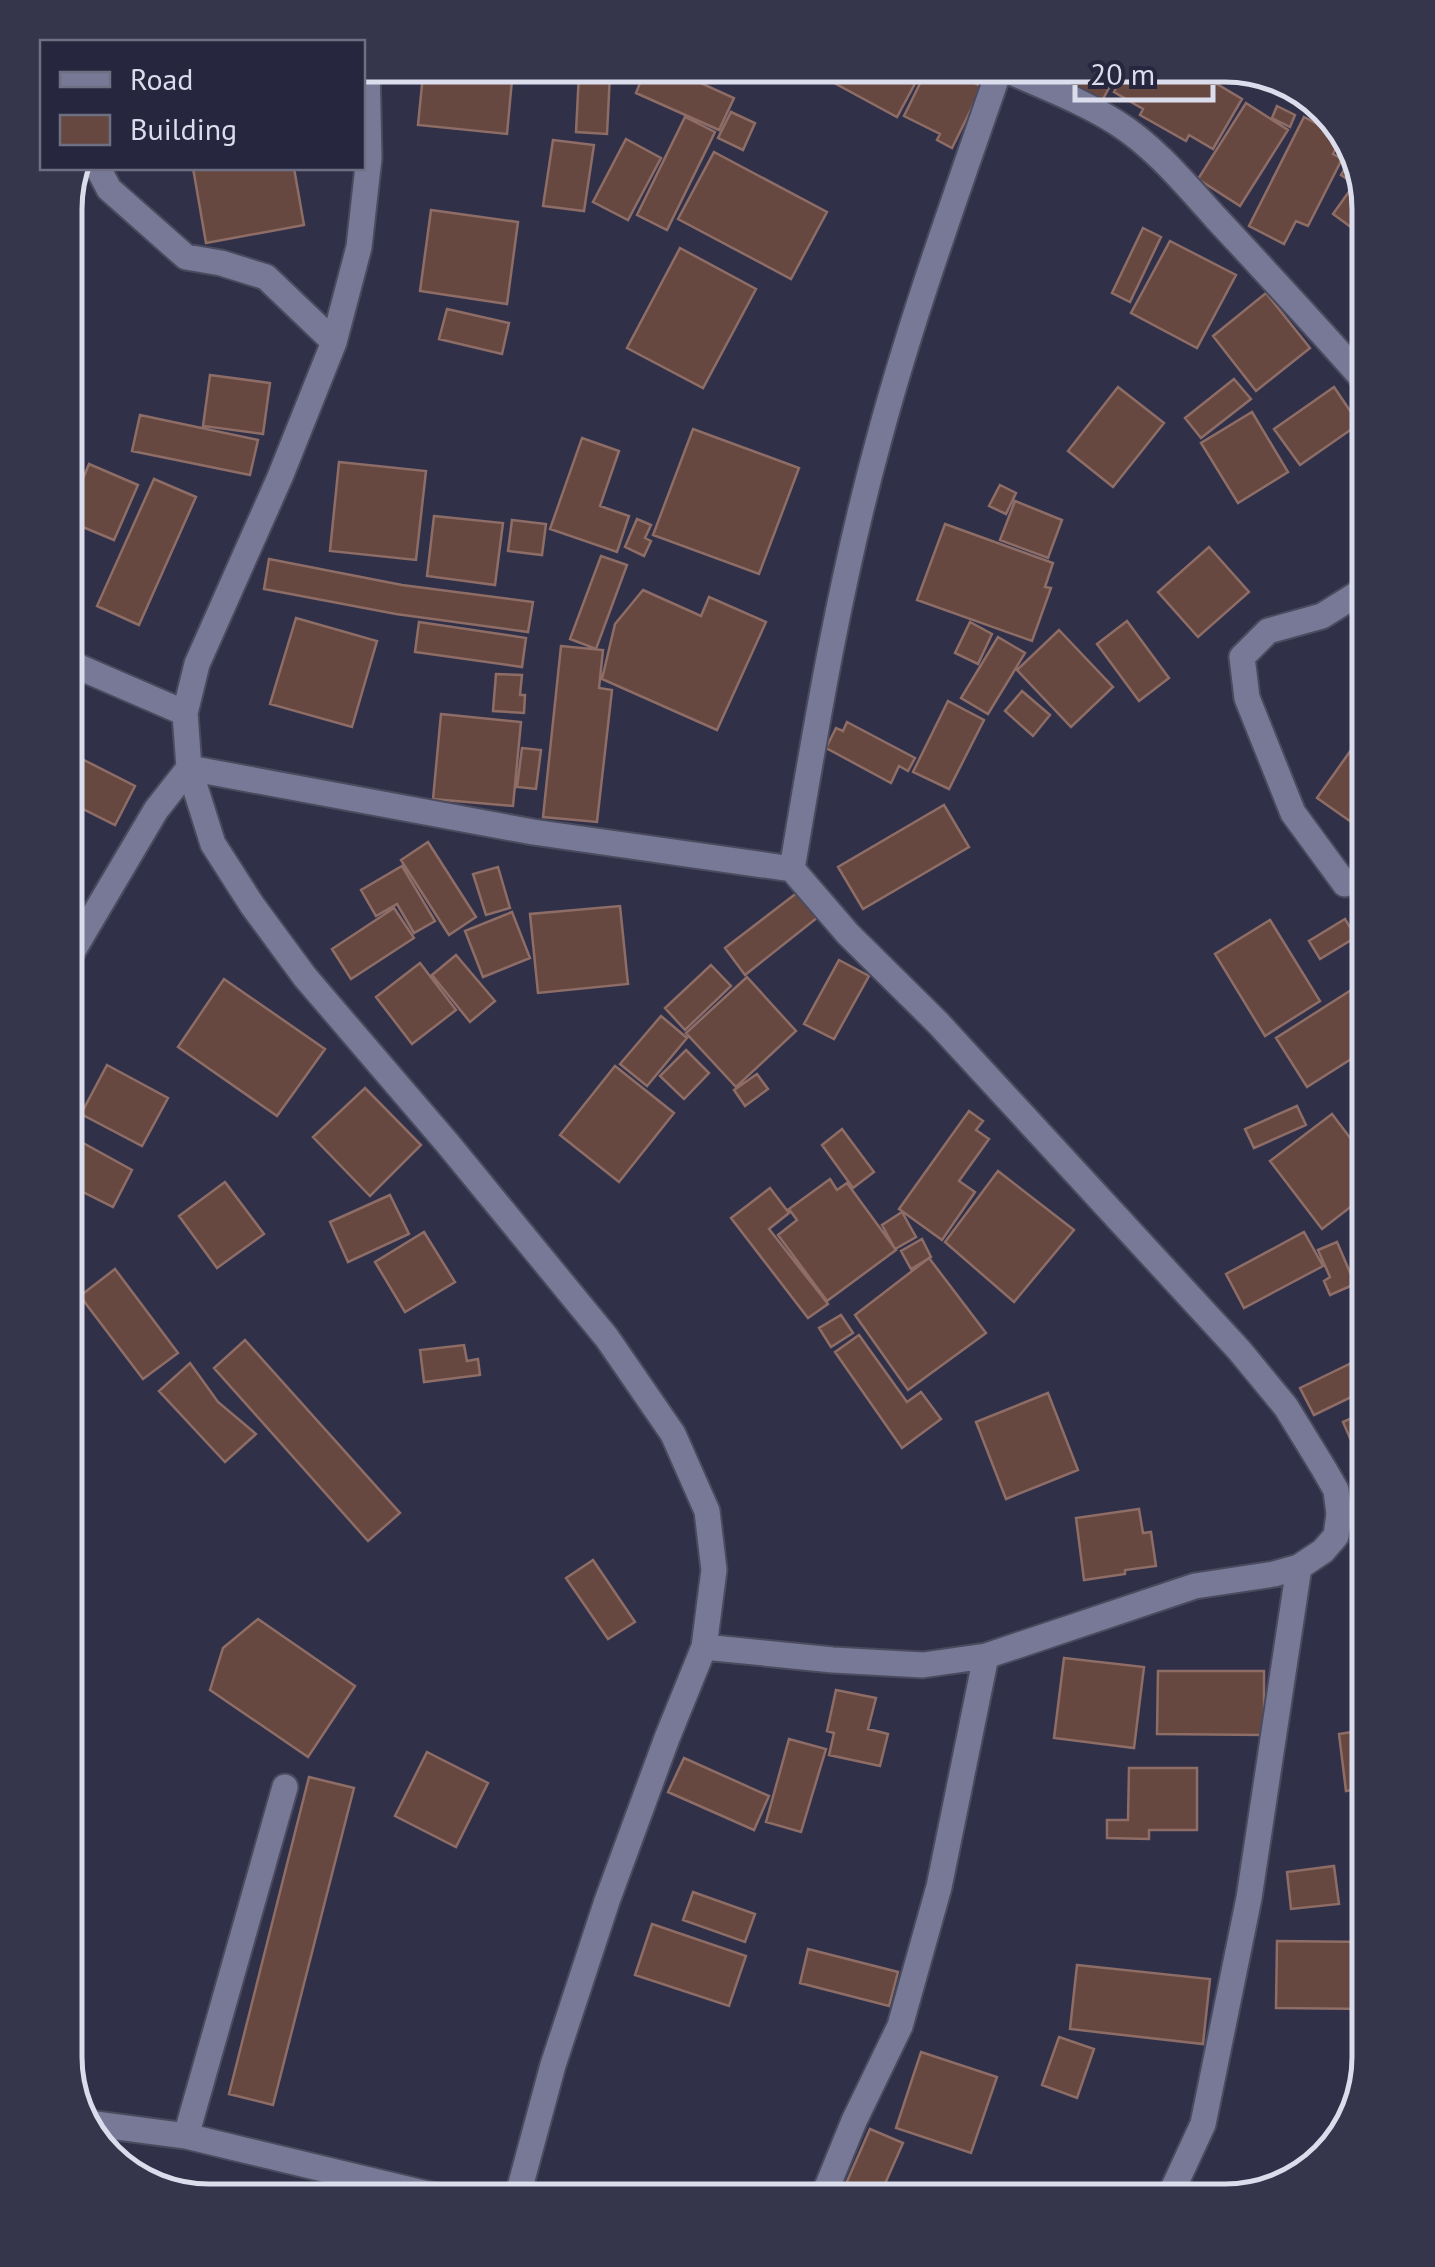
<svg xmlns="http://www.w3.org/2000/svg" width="1435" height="2267" font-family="'PT Sans',sans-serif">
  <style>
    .building { fill: #664841; stroke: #8e6d66; stroke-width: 2.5 }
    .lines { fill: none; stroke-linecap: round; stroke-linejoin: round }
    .minor-casing { stroke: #4b4b5f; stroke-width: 29 }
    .minor { stroke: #787996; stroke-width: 25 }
    .rim { fill: none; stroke: #dcddec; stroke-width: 5 }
  </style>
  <rect width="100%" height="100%" fill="#303049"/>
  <path class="building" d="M424,65h53l36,4 -6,65 -89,-9z
    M647,65h14l73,33 -15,32 -83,-37z
    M801,65h124l-28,52z
    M929,65h9l44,22 -30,61 -15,-8 3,-6 -36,-18z
    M1030,65h91l-19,36z
    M1129,65h72l-4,7 45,27 -29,50 -24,-14 -3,6 -46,-26 3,-6 -29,-17z
    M579,73l31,1 -3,60 -31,-2z
    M1246,103l42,27 -48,76 -42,-27z
    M1277,106l18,9 -5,12 -18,-9z
    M731,112l24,11 -12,27 -25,-12z
    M685,117l30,15 -48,98 -30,-15z
    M1304,117l38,20 -9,17 9,5 -34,67 -12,-5 -12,23 -35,-18z
    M626,139l35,19 -33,62 -35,-18z
    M553,140l41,5 -10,66 -41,-5z
    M1353,143l2,2 10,45 -24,-15 9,-15 -6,-3z
    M714,152l113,60 -36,67 -113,-60z
    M193,168h101l10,57 -98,18z
    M1353,186l14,10 3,14v31l-37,-27z
    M431,210l87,12 -11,82 -87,-13z
    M1143,228l18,9 -31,65 -18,-9z
    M1170,241l66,34 -39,73 -66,-35z
    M680,248l76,41 -53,99 -76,-40z
    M1266,293l44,55 -54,43 -43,-55z
    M447,309l62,14 -7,31 -63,-15z
    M210,375l60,8 -7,51 -60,-8z
    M1234,379l17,20 -50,39 -16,-20z
    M1118,387l46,36 -51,64 -45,-36z
    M1334,387l25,37 -59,41 -26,-36z
    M1252,412l36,60 -50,31 -37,-60z
    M140,415l118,25 -8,35 -118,-24z
    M693,429l106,39 -40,106 -106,-39z
    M582,438l37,13 -19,55 29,10 -12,36 -67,-23z
    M339,462l87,9 -10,89 -86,-9z
    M89,464l49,21 -24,55 -48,-20z
    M154,479l42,18 -57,128 -42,-19z
    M1000,485l16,8 -10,21 -17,-8z
    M1015,501l47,19 -14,38 -48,-18z
    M434,516l69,7 -8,62 -68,-9z
    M637,519l14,6 -6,13 6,3 -7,15 -19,-9z
    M512,520l34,4 -4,31 -34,-4z
    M945,524l108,39 -8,24 6,1 -19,53 -115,-41z
    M1209,547l40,45 -51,45 -40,-45z
    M601,556l26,9 -31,84 -26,-10z
    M269,559l133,26 131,17 -5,30 -132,-18 -132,-25z
    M643,590l58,26 8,-19 57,25 -49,108 -115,-51 13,-55z
    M296,618l81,23 -25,86 -82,-23z
    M1127,621l42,57 -30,23 -42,-57z
    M419,622l107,16 -4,29 -107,-15z
    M970,622l22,12 -14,30 -23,-11z
    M1059,630l54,57 -42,40 -54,-57z
    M998,637l27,16 -37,61 -27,-16z
    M561,646l42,4 -4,38 13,2 -15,132 -54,-5z
    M496,674l26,1 -2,20h5l-1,18 -31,-2z
    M1022,691l28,24 -17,21 -28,-25z
    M948,701l36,19 -35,69 -36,-17z
    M441,714l80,8 -8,84 -80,-7z
    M847,722l68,36 -7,13 -9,-5 -8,17 -65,-35 10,-20 7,3z
    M522,748l19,2 -5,39 -19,-2z
    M1351,750l19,13v72l-53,-37z
    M80,758l55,28 -20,39 -50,-25v-12z
    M944,805l25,42 -106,62 -25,-42z
    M428,842l48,75 -27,18 -48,-75z
    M402,866l33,55 -21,12 -17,-29 -21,12 -15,-26z
    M498,867l12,41 -24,7 -13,-41z
    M798,892l20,25 -73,58 -20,-27z
    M620,906l8,78 -90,9 -8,-79z
    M394,908l20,30 -63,41 -19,-30z
    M512,912l18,46 -47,19 -18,-46z
    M1345,919l11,18 -36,22 -11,-18z
    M1270,920l50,81 -55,35 -50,-82z
    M456,955l39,46 -25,21 -38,-47z
    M839,960l30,16 -35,63 -30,-15z
    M420,963l36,47 -44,34 -36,-47z
    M711,965l20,21 -46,44 -20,-22z
    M747,977l49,54 -60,56 -50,-54z
    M1370,978v69l-63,40 -31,-49z
    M224,979l101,70 -48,67 -99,-69z
    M661,1016l26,22 -40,48 -27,-22z
    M686,1050l23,23 -25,26 -24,-23z
    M107,1065l61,33 -26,48 -61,-32z
    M615,1066l59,47 -55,69 -59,-47z
    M757,1074l11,15 -23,17 -11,-16z
    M365,1088l56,57 -51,51 -57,-59z
    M1297,1106l9,19 -52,23 -9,-19z
    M969,1111l14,10 -7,9 13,9 -30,42 16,11 -33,48 -43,-31z
    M1332,1114l38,50v28l-48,37 -52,-68z
    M842,1129l32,43 -21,16 -31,-43z
    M65,1133l67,37 -19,37 -48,-24z
    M998,1171l76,59 -60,72 -69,-60z
    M830,1179l7,11 10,-7 49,67 -69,51 -49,-66 19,-15 -8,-11z
    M225,1182l39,52 -47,34 -38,-52z
    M770,1188l19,25 -20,16 59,75 -20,14 -77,-100z
    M390,1195l19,39 -61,28 -18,-40z
    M902,1212l14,25 -21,12 -13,-24z
    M424,1232l31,50 -50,30 -30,-50z
    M1304,1232l19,34 -79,42 -18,-34z
    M922,1239l9,18 -20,12 -10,-18z
    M1337,1242l18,42 -25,11 -6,-14 6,-4 -12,-27z
    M929,1258l57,75 -78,57 -53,-75z
    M115,1269l63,84 -35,26 -63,-83z
    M841,1315l12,18 -22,14 -12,-19z
    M859,1335l48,67 14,-10 20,27 -39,29 -67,-96z
    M245,1340l155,173 -32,28 -154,-173z
    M464,1345l3,16 11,-2 2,16 -56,7 -4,-32z
    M1370,1354v34l-56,27 -14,-27z
    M190,1363l28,39 38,32 -31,28 -66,-71z
    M1048,1393l30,77 -72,29 -30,-77z
    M1370,1410v38l-13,6 -14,-32z
    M1139,1509l4,24 8,-1 5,34 -31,4v4l-41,6 -8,-62z
    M593,1560l42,62 -27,17 -42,-61z
    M258,1619l97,67 -47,71 -98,-67 13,-42z
    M1064,1658l80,9 -10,81 -80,-10z
    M1158,1671h106v64l-107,-1z
    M836,1690l40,8 -8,31 20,5 -8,32 -51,-11 5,-22 -7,-2z
    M1370,1729v58l-24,4 -7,-57z
    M789,1739l37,10 -25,83 -35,-10z
    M427,1752l61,31 -32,64 -61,-31z
    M684,1758l85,38 -15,34 -86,-38z
    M1129,1768h68v62h-48v9l-42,-1v-18h21z
    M309,1777l45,11 -81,317 -44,-11z
    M1334,1866l5,38 -48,5 -4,-37z
    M693,1892l62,22 -10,28 -62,-22z
    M652,1924l94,32 -17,50 -94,-31z
    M1277,1941l93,1v67l-94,-1z
    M808,1949l90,23 -9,34 -89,-23z
    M1077,1965l133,14 -7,65 -133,-15z
    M1059,2037l35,12 -17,49 -35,-13z
    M921,2052l76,25 -26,76 -75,-25z
    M870,2129l33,14 -26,59h-39z"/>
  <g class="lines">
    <g class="minor-casing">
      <path id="minor" d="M367,65l2,93 -10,89 -25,95 -54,135 -83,187 -12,49 4,55 24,76 39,61 53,72 143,167 159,194 66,96 34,77 7,59 -10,77 -37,91 -60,163 -54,164 -37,137
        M1000,67c39,18 81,33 117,56 38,24 69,62 99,95 52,56 104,112 154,169
        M98,168l11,21 77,68 35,6 45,14 68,65
        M65,661l120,52
        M792,869c24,-143 48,-287 86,-426 34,-128 80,-253 123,-378
        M1345,884l-52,-71 -46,-115 -5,-41 26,-26 54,-15 48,-30
        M65,964l91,-154 33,-42 344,64 259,37 56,65 90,89 301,327 47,57 38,62 12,21 3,24 -3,22 -13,15 -24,16 -25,7 -79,12 -209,70 -63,9 -90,-5 -129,-13
        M1339,1514l31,7
        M80,2122l106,14 275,66
        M186,2136l99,-349
        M821,2202l33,-81 46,-95 39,-139 47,-231
        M1167,2202l36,-78 46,-226 50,-331"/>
    </g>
    <use href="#minor" class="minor"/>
  </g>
  <path d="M0 0H1435V2267H0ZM209 82H1225A127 127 0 0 1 1352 209V2057A127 127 0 0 1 1225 2184H209A127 127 0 0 1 82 2057V209A127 127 0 0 1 209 82Z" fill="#35354c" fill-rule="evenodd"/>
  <path class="rim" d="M209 82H1225A127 127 0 0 1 1352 209V2057A127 127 0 0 1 1225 2184H209A127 127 0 0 1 82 2057V209A127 127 0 0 1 209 82Z"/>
  <rect x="40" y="40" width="325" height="130" fill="#26263e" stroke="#6f6f84" stroke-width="2.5"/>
  <rect x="60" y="72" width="50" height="15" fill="#787996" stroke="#6f6f84" stroke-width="2.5"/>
  <text x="130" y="90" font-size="30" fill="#dcddec">Road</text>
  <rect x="60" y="115" width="50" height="30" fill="#664841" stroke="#6f6f84" stroke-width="2.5"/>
  <text x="130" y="140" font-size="30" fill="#dcddec">Building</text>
  <path d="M1075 85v15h138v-15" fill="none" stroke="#dcddec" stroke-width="5"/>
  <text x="1090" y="85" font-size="30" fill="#dcddec" stroke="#26263e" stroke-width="8" paint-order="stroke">20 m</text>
</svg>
